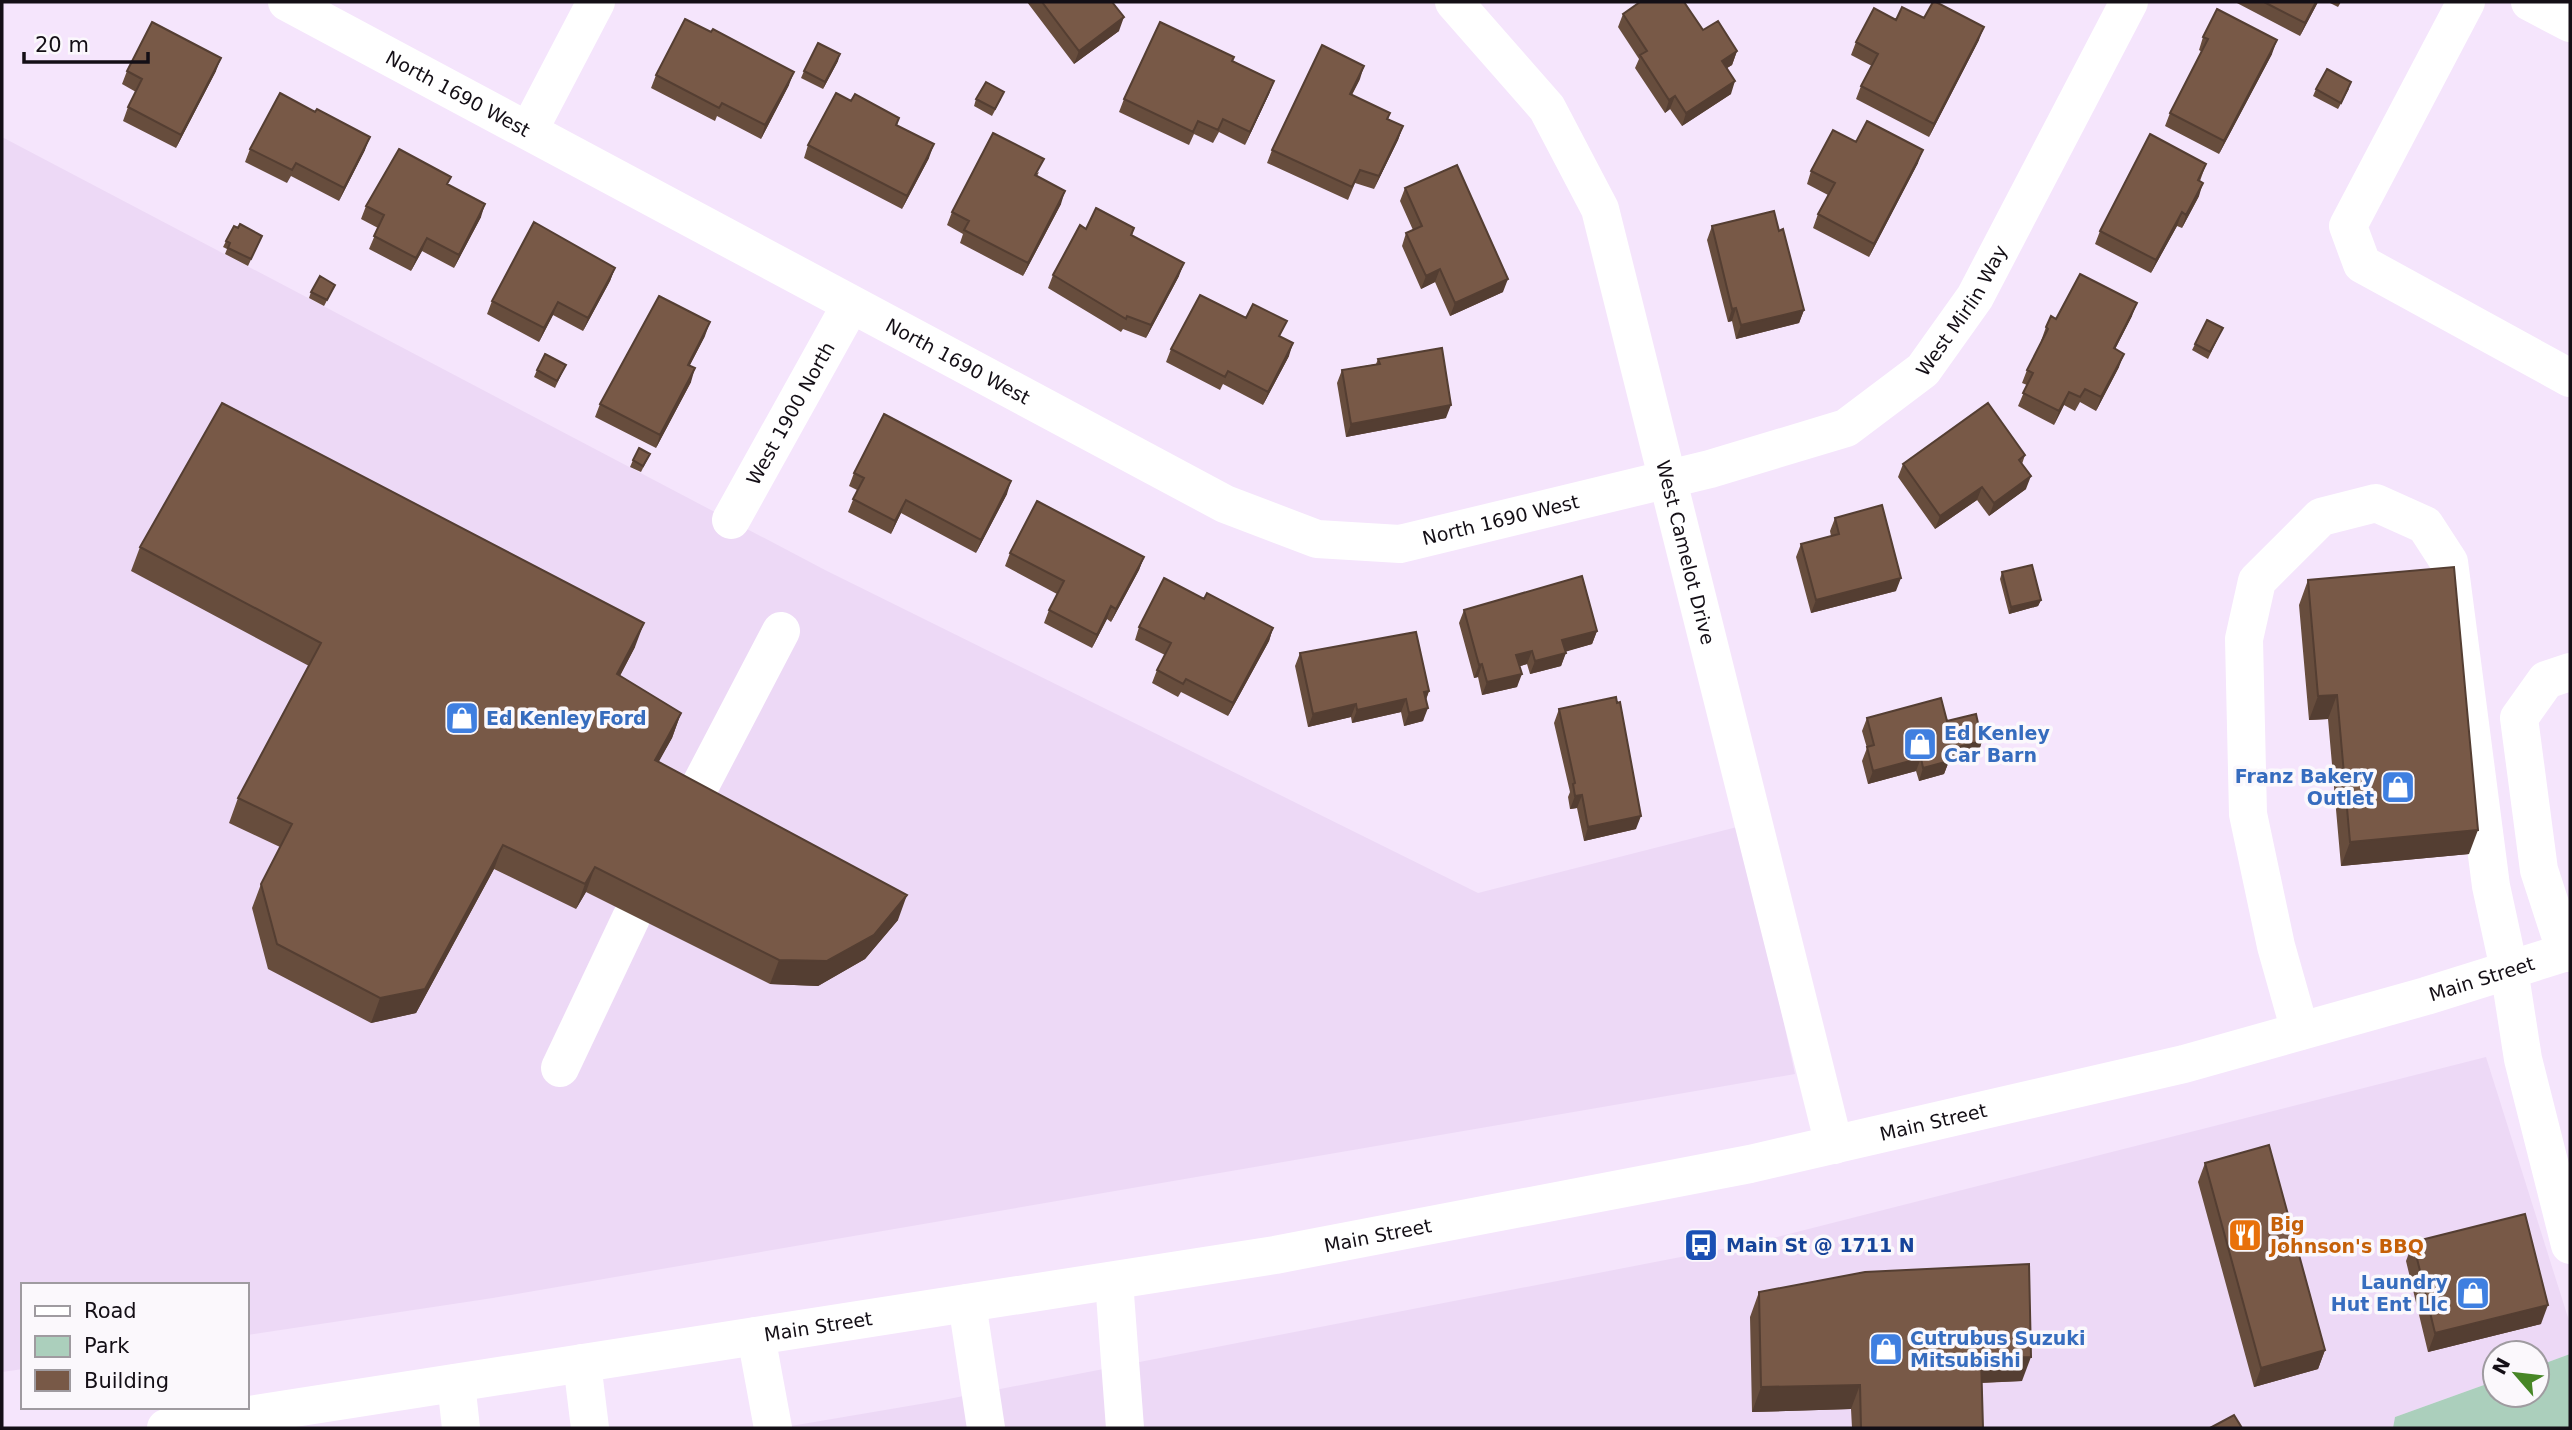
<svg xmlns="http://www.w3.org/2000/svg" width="2572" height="1430" font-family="'DejaVu Sans',sans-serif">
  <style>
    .built { fill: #edd9f6 }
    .green { fill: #abcfbc }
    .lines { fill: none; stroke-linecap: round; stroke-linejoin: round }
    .minor { stroke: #fff; stroke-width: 38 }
    .major { stroke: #fff; stroke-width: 38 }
    .wall { fill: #674d3d }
    .shaded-wall { fill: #543e32 }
    .building { fill: #785947; stroke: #543e32; stroke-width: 2 }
    .labels { text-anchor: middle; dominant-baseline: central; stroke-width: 7; stroke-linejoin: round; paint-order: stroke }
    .street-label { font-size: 19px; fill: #140f16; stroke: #fbf8fc }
    .shop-label { font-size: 19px; font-weight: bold; fill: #366cbe; stroke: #fbf8fc; text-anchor: start }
    .food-label { font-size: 19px; font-weight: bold; fill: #c56008; stroke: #fbf8fc; text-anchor: start }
    .transit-label { font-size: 19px; font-weight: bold; fill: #164399; stroke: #fbf8fc; text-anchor: start }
  </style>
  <rect width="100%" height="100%" fill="#f5e5fc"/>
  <path class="built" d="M2,137l823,433 653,323 263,-67 54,248 -1302,224 -246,37v-50h-224v84l-21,3z
    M2486,1057l84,267v30l-33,12v-13h-42v28l-100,36 -2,11h-1614l159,-27 815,-158z"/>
  <path class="green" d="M2570,1354v74h-177l2,-11 100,-36v14h42v-29z"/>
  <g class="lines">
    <g class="minor">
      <path id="s1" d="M287,2l938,502 92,35 83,5 310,-75 136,-41 77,-58 52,-73 154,-295"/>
      <path id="s2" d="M1454,2l93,106 53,101 234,936"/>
      <path d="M2466,2l-118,224 14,38 208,114"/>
      <path d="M2530,2l40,21"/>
      <path d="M529,130l67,-128"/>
      <path id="s3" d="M731,520l119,-214"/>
      <path d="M690,805l91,-174"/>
      <path d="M2566,953l-27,-83 -20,-152 27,-38 24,-8"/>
      <path d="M2300,1031l-24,-85 -28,-132 -4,-175 13,-58 64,-64 55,-14 49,22 24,37 42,324 18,83 14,90 47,186"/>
      <path d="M560,1068l71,-150"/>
      <path d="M1114,1281l11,147"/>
      <path d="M967,1303l19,125"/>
      <path d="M756,1336l17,92"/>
      <path d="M582,1363l8,65"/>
      <path d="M456,1383l5,45"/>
    </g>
    <path class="major" id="s4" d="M166,1428l1109,-173 475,-91 434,-100 242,-68 144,-45"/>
  </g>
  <path class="wall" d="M1027,2h85l7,29 -45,33z
    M2235,2h83l-18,34z
    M2328,2h13l-3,5z
    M1623,14l80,16 34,21 -5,14 -5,3 4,26 -49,32 -12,-17 -5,4 -30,-45 4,-9 -21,-32z
    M1924,18l55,22 -50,97 -73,-38 5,-13 11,-20 -21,-11 5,-13 40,-22z
    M2203,37l69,17 -53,100 -54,-28 5,-13 32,-61 -3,-2z
    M838,61l-15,28 -22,-11 3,-7z
    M1233,61l41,20 -5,13 -24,51 -26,-13 -6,11 -19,-9 -5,11 -70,-33 5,-13z
    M127,71h89l-40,77 -53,-27 5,-14 8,-15 -14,-8z
    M656,75l133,10 -28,54 -44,-23 -2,5 -64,-33z
    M1360,79l-8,16 38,18 -2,6 15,7 -5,14 -24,49 -19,-6 -7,17 -81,-37 5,-13z
    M2316,89h33l-11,20 -25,-13z
    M976,99h25l-9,17 -18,-10z
    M851,101l48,17 -2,7 32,33 -27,51 -98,-51 4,-13z
    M315,112l50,38 -26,51 -48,-25 -4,7 -42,-21 5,-13z
    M1856,142l62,21 -49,94 -56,-29 5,-14 10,-19 -21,-11 4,-13z
    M2206,164l-6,17 -1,15 -17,32 -5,-2 -26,47 -56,-29 5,-13z
    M1039,172l-2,4 24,28 -38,72 -63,-33 3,-9 -16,-9 5,-13z
    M448,184l33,33 -27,51 -32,-17 -11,20 -42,-22 9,-21 -17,-9 5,-13z
    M1405,188l98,104 -53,24 -15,-34 -14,7 -19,-43 4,-13 7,-3 -13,-29z
    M1712,226l67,5 25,79 -5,13 -63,16 -4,-18 -4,1 -21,-82z
    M238,228l24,8 -14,30 -23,-12 2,-5 -4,-2 3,-6z
    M1134,228l-2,7 47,41 -33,62 -23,-9 -2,3 -73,-44 5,-13 33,-46z
    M615,268l-5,13 -27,50 -30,-16 -14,27 -52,-28 5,-13z
    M332,291l-8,15 -15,-8 2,-6z
    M2132,316l-17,33 4,18 -23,44 -16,-9 -5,9 -11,-6 -10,20 -36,-19 9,-21 -5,-2 5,-13 15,-29h-1l5,-14 10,-8z
    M1246,318l35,19 8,19 -26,49 -40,-21 -3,6 -54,-28 5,-13z
    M2223,328l-15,31 -16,-9 3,-6z
    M705,336l-15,29 1,17 -35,66 -61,-31 5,-13z
    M1378,359l68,59 -100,19 -9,-54 5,-13 34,-6z
    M566,365l-11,23 -21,-11 3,-7z
    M650,454l-9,18 -11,-5 3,-7z
    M2025,455l-3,9 4,25 -37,27 -12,-16 -42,29 -37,-52 5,-13z
    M854,473l153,21 -31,59 -75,-40 -10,21 -43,-22 9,-22 -8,-4z
    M1835,518l61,73 -85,22 -15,-56 5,-13 30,-8 -1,-5z
    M140,547l495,100 -15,29 61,37 -9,25 -14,24 240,158 -33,39 -47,27 -48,-2 -184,-92 -10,17 -82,-40 -78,144 -45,10 -103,-54 -16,-61 9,-24 19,-37 -51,-24 9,-25 71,-132 -178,-95z
    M1010,553l134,4 -5,13 -28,52 -4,-3 -15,29 -48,-25 5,-13 8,-16 -52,-28z
    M2002,572l39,28 -3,6 -29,8 -9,-35z
    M2308,580l161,274 -128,12 -13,-147 -19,1 -10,-115z
    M1204,599l69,29 -4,13 -41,75 -47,-24 -3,5 -26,-14 5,-13 8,-15 -30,-15 4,-13z
    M1464,610l133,21 -5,13 -26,7 -5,15 -31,8 -3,-10 -7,2 -3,21 -35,8 -4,-18 -4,1 -15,-55z
    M1300,653l129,38 -3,9 -3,21 -19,5 -3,-14 -49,11 -1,-6 -43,10 -13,-61z
    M1559,709l77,120 -52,12 -7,-33 -7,1 -2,-12 2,-5 -16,-69z
    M1867,718l115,23 -4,13 -29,7 -5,13 -25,7 -3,-10 -48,13 -6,-23 5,-13 -5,-17z
    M2205,1163l120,187 -7,19 -64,18 -56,-205z
    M2413,1242l128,82 -113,28 -22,-91z
    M1759,1292l263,89 -40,2 1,45h-131l-1,-19 -99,3 -2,-95z"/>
  <path class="shaded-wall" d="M2316,2h2l-18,34 5,-13z
    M1124,17l-5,14 -45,33 5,-13z
    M1984,27l-5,13 -50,97 5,-13z
    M2277,40l-5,14 -53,100 5,-13z
    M1737,51l-5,14 -15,9 5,-13z
    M840,54l-2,7 -15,28 2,-7z
    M221,58l-5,13 -40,77 5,-13z
    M1364,66l-4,13 -15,28 5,-13z
    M794,72l-5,13 -28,54 4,-14z
    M1274,81l-5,13 -24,51 5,-13z
    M1735,81l-4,13 -49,32 4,-13z
    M1675,96l-5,13 -5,4 4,-13z
    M1403,126l-5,14 -24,49 5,-13z
    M370,137l-5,13 -26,51 5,-13z
    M934,144l-5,14 -27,51 5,-13z
    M1923,150l-5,13 -49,94 5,-13z
    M2203,183l-4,13 -17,32 4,-13z
    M1065,191l-4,13 -38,72 5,-13z
    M485,204l-4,13 -27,51 5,-13z
    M2182,212l-5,14 -26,47 5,-13z
    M427,238l-5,13 -11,20 5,-13z
    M1184,263l-5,13 -33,62 5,-13z
    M615,268l-5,13 -27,50 5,-13z
    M1440,269l-5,13 -14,7 5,-13z
    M1508,279l-5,13 -53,24 5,-13z
    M558,302l-5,13 -14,27 5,-14z
    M2137,303l-5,13 -23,45 5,-13z
    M1736,308l-4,13 -4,1 4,-13z
    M1804,310l-5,13 -63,16 5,-14z
    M710,322l-5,14 -22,42 5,-13z
    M1293,343l-4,13 -26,49 5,-13z
    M2124,354l-5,13 -23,44 5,-14z
    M695,368l-4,14 -35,66 4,-13z
    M2069,392l-5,13 -10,20 5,-14z
    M1451,405l-5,13 -100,19 5,-13z
    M2031,476l-5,13 -37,27 5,-13z
    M1011,481l-4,13 -31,59 5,-13z
    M1982,487l-5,13 -42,29 5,-13z
    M906,500l-5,13 -10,21 4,-13z
    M1144,557l-5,13 -28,52 5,-13z
    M1901,578l-5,13 -85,22 5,-13z
    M2041,600l-3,6 -29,8 2,-7z
    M1111,606l-4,13 -15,29 5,-13z
    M644,623l-9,24 -27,51 9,-24z
    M1273,628l-4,13 -41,75 5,-13z
    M1597,631l-5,13 -34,10 4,-14z
    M1532,651l-5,13 -15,5 4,-14z
    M1566,653l-5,13 -31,8 5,-13z
    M1482,664l-4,13 -4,1 5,-13z
    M1522,674l-5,13 -35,8 5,-13z
    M1429,691l-5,13v-12z
    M2337,695l-9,24 -19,1 9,-24z
    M1406,699l-5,13 -49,11 5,-13z
    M1356,704l-5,13 -43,10 5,-13z
    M1428,708l-5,13 -19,5 5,-13z
    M681,713l-9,25 -26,47 9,-25z
    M1982,741l-4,13 -37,9 5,-13z
    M1921,758l-5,13 -48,13 5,-13z
    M1949,761l-5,13 -25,7 4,-13z
    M1582,795l-5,13 -7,1 5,-13z
    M1641,816l-5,13 -52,12 4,-14z
    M2478,830l-9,24 -128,12 9,-24z
    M503,845l-9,24 -78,144 -45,10 9,-25z
    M595,867l-9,25 -10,17 9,-25z
    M907,895l-9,25 -33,39 -47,27 -48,-2 9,-24z
    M2548,1305l-7,19 -113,28 7,-19z
    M2325,1350l-7,19 -64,18 7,-19z
    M2031,1357l-9,24 -50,2 9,-25z
    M1860,1385l-9,24 -99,3 9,-25z"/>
  <path class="building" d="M1042,2h70l12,15 -45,34z
    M1640,2h44l19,28 15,-9 19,30 -15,10 13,20 -49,32 -11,-17 -6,4 -29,-45 7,-4 -24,-37z
    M1933,2h3l48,25 -50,97 -73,-38 17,-32 -22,-12 18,-34 22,12 6,-13 22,11z
    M2264,2h52l-11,21z
    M2217,9l60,31 -53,101 -54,-28 38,-74 -5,-2z
    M685,19l26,13 2,-3 81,43 -29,53 -43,-22 -3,5 -63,-33z
    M152,22l69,36 -40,77 -53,-28 14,-28 -15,-8z
    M1160,22l74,35 -2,4 42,20 -24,51 -27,-13 -5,11 -20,-9 -5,11 -69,-33z
    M818,43l22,11 -15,28 -21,-11z
    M1322,45l42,21 -14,28 40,19 -3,6 16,7 -24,50 -19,-6 -8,17 -80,-37z
    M2327,69l24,13 -10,21 -25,-14z
    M986,82l18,10 -9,17 -19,-10z
    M280,93l35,19 2,-3 53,28 -26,51 -48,-25 -4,7 -42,-21z
    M836,93l15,8 4,-7 44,24 -3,7 38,19 -27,52 -99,-51z
    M1867,121l56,29 -49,94 -56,-30 17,-31 -24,-12 22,-41 23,12z
    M993,133l51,26 -9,16 30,16 -37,72 -64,-33 5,-9 -17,-9z
    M2150,134l56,30 -8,16 5,3 -17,32 -4,-3 -26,48 -56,-29z
    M399,149l52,28 -4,7 38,20 -26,51 -32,-17 -11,20 -42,-22 10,-21 -18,-9z
    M1457,165l51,114 -53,24 -15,-34 -14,7 -20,-43 16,-7 -17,-38z
    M1096,208l38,20 -3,7 53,28 -33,62 -24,-9 -1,3 -73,-44 27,-50 6,4z
    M1774,211l5,20 4,-2 21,81 -63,15 -5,-17 -4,1 -20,-83z
    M534,222l81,46 -27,50 -30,-16 -14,26 -52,-27z
    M240,224l22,12 -11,23 -23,-11 2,-5 -4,-2 8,-15 4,2z
    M2080,274l57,29 -23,45 10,6 -23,43 -16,-8 -5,8 -11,-5 -10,19 -36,-18 10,-20 -6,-3 21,-41 -2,-2 5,-11 5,3z
    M320,276l15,9 -8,15 -16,-8z
    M1200,295l46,23 7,-14 34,17 -8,15 14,7 -25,49 -40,-21 -3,6 -54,-28z
    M659,296l51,26 -22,43 7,3 -35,67 -60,-31z
    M2207,320l16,8 -13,24 -15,-8z
    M1442,348l9,57 -100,19 -9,-54 38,-6 -2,-5z
    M545,354l21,11 -9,16 -20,-11z
    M222,403l422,220 -27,51 64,39 -26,47 252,135 -33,40 -47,26 -48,-1 -184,-93 -10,17 -82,-39 -78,144 -45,9 -103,-54 -16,-60 31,-60 -54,-26 83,-155 -181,-96z
    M1988,403l37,52 -6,5 12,16 -37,27 -12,-16 -42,29 -37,-52z
    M884,414l127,67 -30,59 -75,-40 -11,21 -42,-22 11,-21 -10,-5z
    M639,448l11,6 -7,12 -10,-6z
    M1037,501l107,56 -28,52 -5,-3 -14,29 -48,-25 15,-29 -54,-28z
    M1882,505l19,73 -85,22 -15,-56 38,-10 -4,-16z
    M2032,565l9,35 -30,7 -9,-35z
    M2454,567l24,263 -128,12 -13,-147 -19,1 -10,-116z
    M1582,576l15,55 -35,9 4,13 -31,8 -3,-10 -16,4 6,19 -35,8 -5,-18 -3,1 -15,-55z
    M1164,578l40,21 3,-6 66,35 -40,75 -47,-24 -3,5 -26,-14 14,-27 -32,-16z
    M1416,632l13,59 -5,1 4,16 -19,5 -3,-14 -49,11 -1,-6 -43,10 -13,-61z
    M1616,697l1,6 3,-1 21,114 -53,11 -6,-32 -7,1 -2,-12 2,-1 -16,-74z
    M1941,698l6,23 29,-7 6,27 -36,9 3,11 -26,7 -2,-10 -48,13 -6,-24 7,-2 -7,-27z
    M2269,1145l56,205 -64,18 -56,-205z
    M2525,1214l23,91 -113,28 -22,-91z
    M2029,1264l2,93 -50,1 2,70h-122l-1,-43 -99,2 -2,-95 106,-20z
    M2234,1415l8,13h-32z"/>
  <defs>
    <g id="shop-square" transform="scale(1.75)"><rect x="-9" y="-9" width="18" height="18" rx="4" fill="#3f7fe0" stroke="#fbf8fc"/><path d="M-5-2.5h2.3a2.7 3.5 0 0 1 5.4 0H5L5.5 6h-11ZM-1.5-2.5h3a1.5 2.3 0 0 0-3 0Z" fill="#fff"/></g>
    <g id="restaurant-square" transform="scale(1.75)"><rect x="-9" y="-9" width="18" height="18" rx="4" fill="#e8710a" stroke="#fbf8fc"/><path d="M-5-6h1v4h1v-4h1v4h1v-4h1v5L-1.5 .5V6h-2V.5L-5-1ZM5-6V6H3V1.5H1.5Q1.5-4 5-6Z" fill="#fff"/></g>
    <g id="bus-square" transform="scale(1.75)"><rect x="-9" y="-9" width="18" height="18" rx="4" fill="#1a4fb4" stroke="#fbf8fc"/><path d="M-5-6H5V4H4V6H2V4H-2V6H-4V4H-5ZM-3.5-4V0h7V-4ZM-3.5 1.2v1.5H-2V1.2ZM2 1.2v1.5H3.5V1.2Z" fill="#fff"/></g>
  </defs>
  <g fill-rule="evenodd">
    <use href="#shop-square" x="462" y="718"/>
    <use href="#shop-square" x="1920" y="744"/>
    <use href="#shop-square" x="2398" y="787"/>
    <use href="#restaurant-square" x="2245" y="1235"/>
    <use href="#bus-square" x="1701" y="1245"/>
    <use href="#shop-square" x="2473" y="1293"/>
    <use href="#shop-square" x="1886" y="1349"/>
  </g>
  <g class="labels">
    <g class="street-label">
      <text stroke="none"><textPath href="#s1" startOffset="194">North 1690 West</textPath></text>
      <text stroke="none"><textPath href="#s1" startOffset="1874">West Mirlin Way</textPath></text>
      <text stroke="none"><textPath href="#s1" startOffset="761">North 1690 West</textPath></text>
      <text stroke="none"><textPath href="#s3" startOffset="122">West 1900 North</textPath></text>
      <text stroke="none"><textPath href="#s1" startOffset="1349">North 1690 West</textPath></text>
      <text stroke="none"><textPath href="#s2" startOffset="609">West Camelot Drive</textPath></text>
      <text stroke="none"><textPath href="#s4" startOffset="2361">Main Street</textPath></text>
      <text stroke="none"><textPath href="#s4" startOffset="1794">Main Street</textPath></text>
      <text stroke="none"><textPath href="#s4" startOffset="1227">Main Street</textPath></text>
      <text stroke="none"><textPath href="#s4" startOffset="660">Main Street</textPath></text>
    </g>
    <g class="shop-label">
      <text x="486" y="718">Ed Kenley Ford</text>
      <text x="1944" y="733">Ed Kenley<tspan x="1944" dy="22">Car Barn</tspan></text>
      <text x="2374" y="776" text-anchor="end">Franz Bakery<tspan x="2374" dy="22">Outlet</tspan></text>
      <text x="2448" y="1282" text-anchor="end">Laundry<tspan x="2448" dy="22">Hut Ent Llc</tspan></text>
      <text x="1910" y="1338">Cutrubus Suzuki<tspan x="1910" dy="22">Mitsubishi</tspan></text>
    </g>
    <g class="food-label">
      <text x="2270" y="1224">Big<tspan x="2270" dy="22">Johnson's BBQ</tspan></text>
    </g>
    <g class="transit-label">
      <text x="1726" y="1245">Main St @ 1711 N</text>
    </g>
  </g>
  <rect width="2572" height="1430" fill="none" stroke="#140f16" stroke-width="7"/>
  <rect x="21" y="1283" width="228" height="126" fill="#fbf8fc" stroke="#9f9ba0" stroke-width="2"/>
  <rect x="35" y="1306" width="35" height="10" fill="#ffffff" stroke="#9f9ba0" stroke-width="2"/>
  <text x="84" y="1318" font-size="21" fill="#140f16">Road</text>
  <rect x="35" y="1336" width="35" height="21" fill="#abcfbc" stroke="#9f9ba0" stroke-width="2"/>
  <text x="84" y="1353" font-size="21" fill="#140f16">Park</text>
  <rect x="35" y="1370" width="35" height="21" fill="#785947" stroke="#9f9ba0" stroke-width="2"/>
  <text x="84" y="1388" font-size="21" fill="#140f16">Building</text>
  <g transform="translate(2516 1374) rotate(298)"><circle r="33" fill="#fbf8fc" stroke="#9f9ba0" stroke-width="2"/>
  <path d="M0-5L12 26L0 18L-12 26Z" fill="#478626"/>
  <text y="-10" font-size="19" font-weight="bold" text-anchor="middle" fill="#140f16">N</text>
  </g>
  <path d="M24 52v10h124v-10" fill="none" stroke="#140f16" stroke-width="3.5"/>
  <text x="35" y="52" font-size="21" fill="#140f16" stroke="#fbf8fc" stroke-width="5" paint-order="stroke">20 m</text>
</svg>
